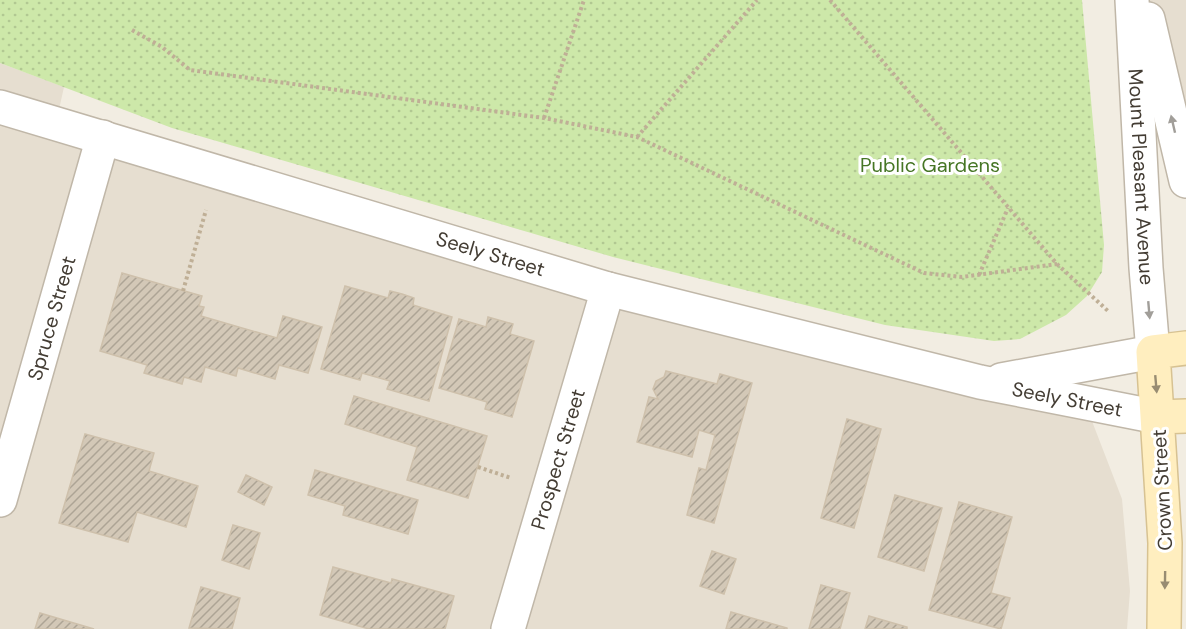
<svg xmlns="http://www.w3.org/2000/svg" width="1186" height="629" font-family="'DM Sans',sans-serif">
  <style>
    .residential { fill: #e6ded0 }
    .park { fill: url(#park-dots) }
    .building { fill: url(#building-hatch); stroke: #cec0ab; stroke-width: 1.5 }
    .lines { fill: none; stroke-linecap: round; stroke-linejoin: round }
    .minor-casing { stroke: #c0b7a8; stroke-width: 36 }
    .tertiary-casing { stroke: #c0b7a8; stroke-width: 36 }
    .secondary-casing { stroke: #d7c292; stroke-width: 36 }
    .path { stroke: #bfaf96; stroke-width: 4; stroke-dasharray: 3 3; stroke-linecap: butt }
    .minor { stroke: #fff; stroke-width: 33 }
    .tertiary { stroke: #fff; stroke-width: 33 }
    .secondary { stroke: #ffeebf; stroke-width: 33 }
    .oneway { fill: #a19e99 }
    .oneway2 { fill: #988c72 }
    .labels { text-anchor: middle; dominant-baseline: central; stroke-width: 6; stroke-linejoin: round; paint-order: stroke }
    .park-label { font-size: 20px; fill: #467625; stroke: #fff }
    .street-label { font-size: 20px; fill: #433c33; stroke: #fff }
  </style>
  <defs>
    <pattern id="park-dots" width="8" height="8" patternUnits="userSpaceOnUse" patternTransform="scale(1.5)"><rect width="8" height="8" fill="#cde8a9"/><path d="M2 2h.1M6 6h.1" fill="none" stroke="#b1c892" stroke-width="1.8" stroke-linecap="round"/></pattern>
    <pattern id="building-hatch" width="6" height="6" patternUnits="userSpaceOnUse" patternTransform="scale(1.5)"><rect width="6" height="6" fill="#d3c8b7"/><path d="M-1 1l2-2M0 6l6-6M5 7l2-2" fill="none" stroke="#ada495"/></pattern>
  </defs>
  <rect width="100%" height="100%" fill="#f2ede2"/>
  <path class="residential" d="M1144,0h42v181z
    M0,63l64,24 -8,36 1029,280 37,96 8,92 -3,38h-1127z"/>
  <path class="park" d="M0,0h1082l22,245 -2,27 -15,24 -21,19 -46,24 -26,2 -109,-16 -272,-68 -441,-129 -172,-65z"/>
  <path class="building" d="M122,273l80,23 -3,10 5,1 -3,9 76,22 6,-22 39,11 -14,46 -29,-8 -4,14 -37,-11 -2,8 -31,-9 -4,15 -17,-5 -2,7 -38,-11 3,-8 -47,-14z
    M345,286l43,12 2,-7 12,3 12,4 -1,7 39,12 -23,84 -42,-12 3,-8 -28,-8 -2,7 -39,-11z
    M488,317l25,7 -3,10 24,7 -22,76 -27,-8 2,-7 -48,-14 20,-69 27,8z
    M666,371l51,13 3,-10 32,9 -38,140 -27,-8 12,-47 7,2 9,-35 -16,-5 -7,27 -55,-15 12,-45 9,2 -5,-10 3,-8 8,-4z
    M354,396l133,40 -19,62 -61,-18 10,-33 -72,-23z
    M847,419l34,10 -27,99 -33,-10z
    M85,434l69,19 -5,18 49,15 -12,41 -49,-15 -9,30 -69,-19z
    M315,470l103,30 -10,34 -65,-19 2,-9 -37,-11z
    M246,475l26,12 -8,18 -26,-13z
    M895,495l47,13 -18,63 -46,-14z
    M959,502l53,15 -21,76 19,5 -9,31 -72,-19z
    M233,525l27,8 -11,36 -27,-9z
    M712,551l24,8 -12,35 -24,-8z
    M333,567l58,16 1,-4 62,17 -9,33h-76l-49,-14z
    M821,585l29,8 -10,36h-31z
    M201,587l39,11 -8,31 -43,-1z
    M731,612l56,16v1h-61z
    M40,613l54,16h-59z
    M869,616l38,11v2h-42z"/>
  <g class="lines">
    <g class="minor-casing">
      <g id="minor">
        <path id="s1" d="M0,107l608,182 372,93 178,35"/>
        <path d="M1001,380l152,-28"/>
        <path id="s2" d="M0,500l103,-363"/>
        <path id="s3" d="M508,629l100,-340"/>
      </g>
    </g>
    <g class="tertiary-casing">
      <g id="tertiary">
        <path id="s4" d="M1132,0l14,268 7,84"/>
        <path d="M1148,19l38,162"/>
      </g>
    </g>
    <g class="secondary-casing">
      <path id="secondary" d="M1158,417l28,-1
        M1164,629l1,-86 -12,-191 33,-4"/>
    </g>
    <path class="path" d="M830,0l227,264 51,47
      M132,30l30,17 28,23 354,48 93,19 287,136 38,4 95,-13
      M544,118l40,-118
      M637,137l120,-137
      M979,275l29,-67
      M183,291l23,-81
      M478,467l33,11"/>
    <use href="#minor" class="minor"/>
    <use href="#tertiary" class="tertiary"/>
    <use href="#secondary" class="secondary"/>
  </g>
  <defs><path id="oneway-solid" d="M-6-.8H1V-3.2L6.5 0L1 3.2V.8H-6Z" transform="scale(1.5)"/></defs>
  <g class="oneway">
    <use href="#oneway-solid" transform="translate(1173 124) rotate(-103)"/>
    <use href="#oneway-solid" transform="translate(1149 310) rotate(85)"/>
  </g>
  <g class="oneway2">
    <use href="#oneway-solid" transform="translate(1156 384) rotate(85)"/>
    <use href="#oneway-solid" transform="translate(1165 580) rotate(91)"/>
  </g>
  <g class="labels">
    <g class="park-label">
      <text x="930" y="165">Public Gardens</text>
    </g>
    <g class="street-label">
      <text stroke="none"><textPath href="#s4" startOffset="177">Mount Pleasant Avenue</textPath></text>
      <text stroke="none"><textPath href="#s1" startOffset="512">Seely Street</textPath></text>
      <text stroke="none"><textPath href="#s2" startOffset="189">Spruce Street</textPath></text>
      <text stroke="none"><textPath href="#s1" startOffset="1107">Seely Street</textPath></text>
      <text stroke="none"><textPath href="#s3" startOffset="177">Prospect Street</textPath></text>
      <text transform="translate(1162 490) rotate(-93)">Crown Street</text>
    </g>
  </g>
</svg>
